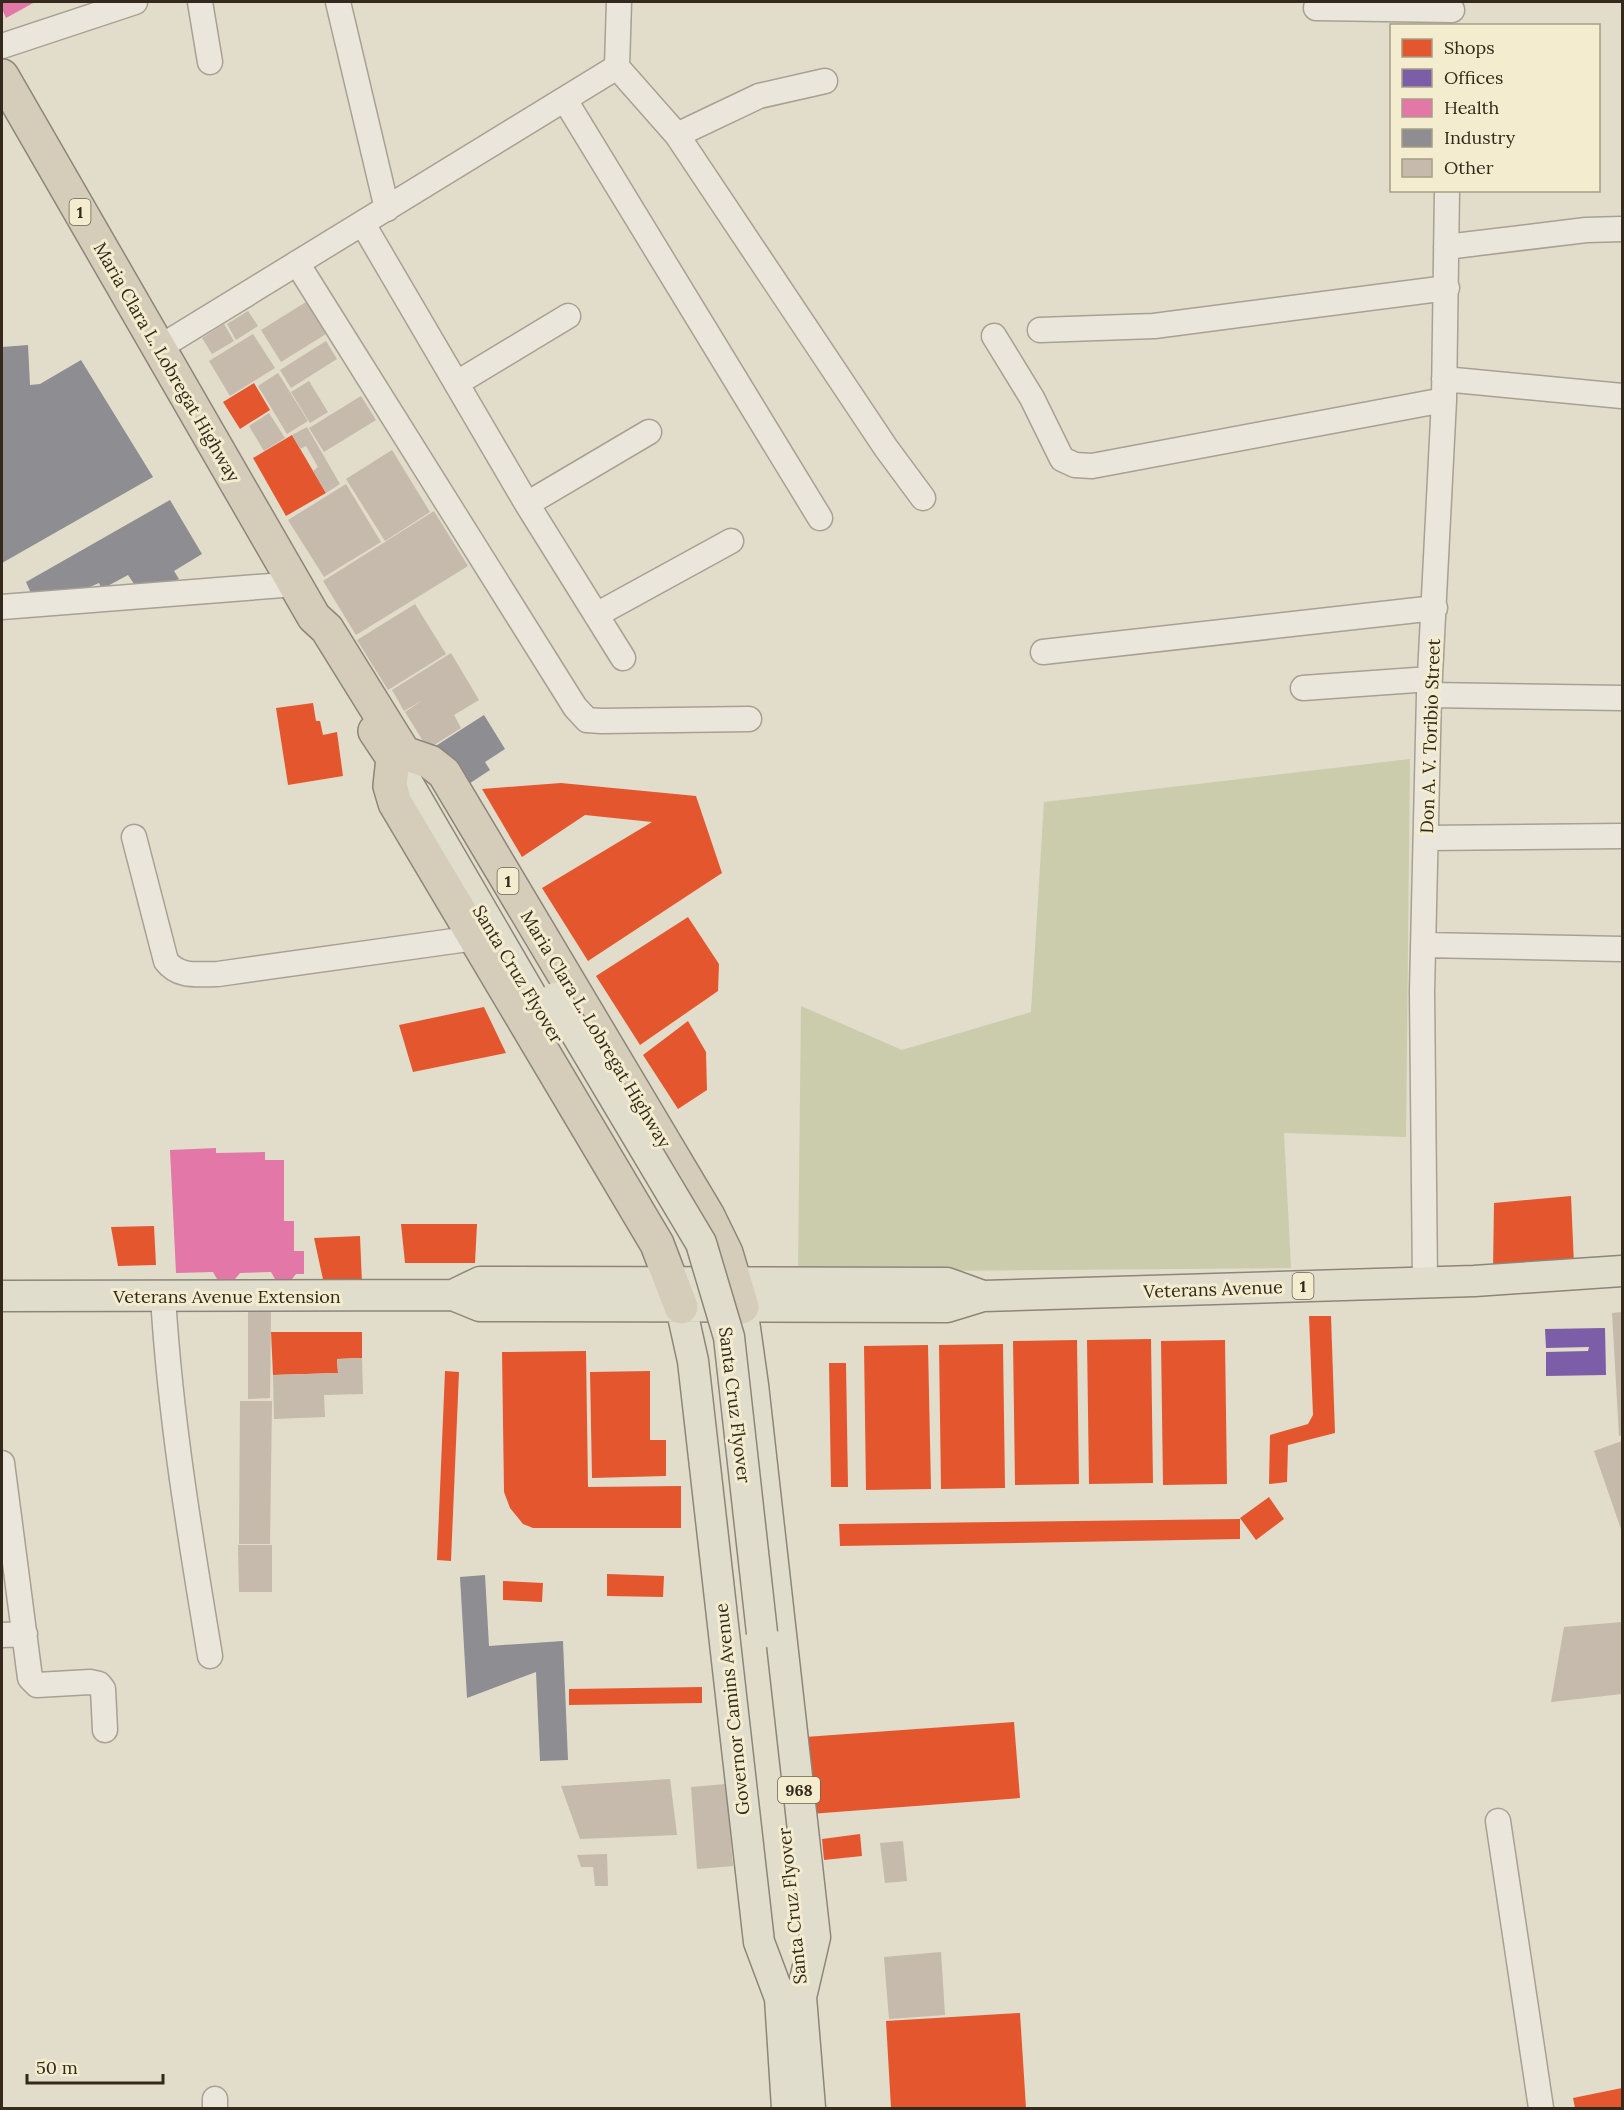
<svg xmlns="http://www.w3.org/2000/svg" width="1624" height="2110" font-family="Lora,serif">
  <style>
    .cemetery { fill: #caccac }
    .shops { fill: #e4572e }
    .offices { fill: #7b5ea7 }
    .health { fill: #e377a8 }
    .industry { fill: #8d8d92 }
    .building { fill: #c5baab }
    .lines { fill: none; stroke-linecap: round; stroke-linejoin: round }
    .minor-casing { stroke: #a7a193; stroke-width: 27 }
    .major-casing { stroke: #8c867a; stroke-width: 33 }
    .highway-casing { stroke: #8c867a; stroke-width: 36 }
    .minor { stroke: #eae6db; stroke-width: 24 }
    .major { stroke: #e1ddcd; stroke-width: 30 }
    .highway { stroke: #d5cdba; stroke-width: 33 }
    .major-bridge-casing { stroke: #8c867a; stroke-width: 33; stroke-linecap: butt }
    .major-bridge { stroke: #e1ddcd; stroke-width: 30 }
    .labels { text-anchor: middle; dominant-baseline: central; stroke-width: 6; stroke-linejoin: round; paint-order: stroke }
    .shield { fill: #f4ecce; stroke: #6e6451; stroke-width: 1.5 }
    .shield-label { font-size: 16px; font-weight: bold; fill: #34291c }
    .street-label { font-size: 18px; fill: #34291c; stroke: #f4ecce }
  </style>
  <rect width="100%" height="100%" fill="#e2dcca"/>
  <path class="cemetery" d="M1410,759l-4,378 -122,-4 7,135 -493,4 3,-266 101,44 129,-38 13,-210z"/>
  <path class="shops" d="M254,383l16,27 -30,19 -17,-27z
    M292,435l34,58 -40,23 -33,-58z
    M313,703l3,18h4l3,14 14,-3 6,44 -55,9 -12,-77z
    M561,783l135,13 26,77 -134,88 -46,-73 110,-66 -67,-7 -63,42 -40,-68z
    M688,917l31,47 -1,27 -78,54 -44,-69z
    M484,1007l22,46 -93,19 -14,-47z
    M688,1021l18,31 1,38 -29,19 -35,-54z
    M1571,1196l3,69 -81,5 1,-67z
    M401,1224h76l-2,39h-70z
    M154,1226l2,39 -38,1 -7,-39z
    M360,1236l2,48h-38l-10,-46z
    M1309,1316h22l4,117 -47,12 -1,37 -18,2 1,-49 38,-11 5,-9z
    M271,1332h91v26l-25,1 1,14 -65,2z
    M1151,1339l2,144 -64,1 -2,-144z
    M1077,1340l2,144 -64,1 -2,-144z
    M1225,1340l2,144 -64,1 -2,-144z
    M1003,1344l2,144 -64,1 -2,-144z
    M928,1345l3,144 -65,1 -2,-144z
    M586,1351l2,136 93,-1v42h-148l-10,-4 -13,-16 -6,-16 -2,-140z
    M829,1363h17l2,124h-17z
    M445,1371l14,1 -8,189 -14,-1z
    M650,1371v69h16v36l-74,2 -2,-106z
    M1269,1497l15,22 -28,21 -16,-22z
    M1240,1519v20l-400,7 -1,-22z
    M607,1574l57,2 -1,21 -56,-1z
    M503,1581l40,2 -1,19 -39,-2z
    M702,1687v16l-133,2v-16z
    M1014,1722l6,76 -210,16 -5,-77z
    M860,1834l2,22 -38,4 -2,-21z
    M1020,2013l6,95h-135l-5,-87z
    M1622,2088v20h-47l-2,-10z"/>
  <path class="offices" d="M1605,1328l1,47 -60,1v-24l42,-1 1,-4 -43,1 -1,-19z"/>
  <path class="health" d="M2,2h33l-29,16 -4,-9z
    M216,1148v5l49,-1v8h19v61h10v30h10v23h-8l-4,5h-17l-4,-7 -31,1 -5,6h-18l-4,-7 -37,1 -6,-123z"/>
  <path class="industry" d="M28,345l2,40 10,-1 41,-24 72,117 -151,86v-216z
    M170,500l32,54 -28,17 5,8 -36,18 -15,-22 -26,14 -3,-6 -30,13 -35,4 -8,-18z
    M484,715l21,34 -20,13 5,8 -32,21 -27,-42z
    M485,1575l4,71 74,-5 5,119 -28,1 -4,-89 -69,26 -7,-121z"/>
  <path class="building" d="M306,302l20,32 -45,28 -20,-32z
    M248,311l10,15 -22,14 -9,-16z
    M224,324l10,17 -22,13 -10,-16z
    M253,334l22,34 -45,28 -21,-35z
    M326,341l11,18 -46,29 -11,-18z
    M278,373l30,48 -21,13 -29,-48z
    M309,381l19,31 -18,11 -19,-31z
    M361,396l15,24 -52,32 -15,-24z
    M269,413l16,25 -21,13 -15,-25z
    M307,427l33,57 -14,9 -13,-22 5,-4 -12,-21 -6,3 -8,-14z
    M392,450l38,62 -45,29 -39,-62z
    M346,484l35,58 -57,35 -36,-57z
    M434,511l34,55 -112,69 -33,-54z
    M415,604l31,50 -58,36 -31,-50z
    M451,653l28,47 -25,15 7,13 -33,21 -23,-37 18,-12 -19,11 -12,-21z
    M248,1312h23l-1,86 -22,1z
    M1622,1312v123l-3,1 -7,-123z
    M362,1358l1,36 -39,1 1,22 -51,2 -1,-44 65,-2 -1,-14z
    M240,1401h32l-2,143h-31z
    M1622,1441v91l-28,-81z
    M238,1545h34v47h-33z
    M1622,1622v72l-71,8 13,-75z
    M670,1779l7,56 -97,4 -19,-53z
    M726,1784l7,82 -36,3 -6,-82z
    M903,1841l4,40 -22,2 -5,-40z
    M607,1854l1,32h-13l-2,-19h-12l-4,-12z
    M941,1952l4,63 -56,4 -5,-62z"/>
  <g class="lines">
    <g class="minor-casing">
      <path id="minor" d="M200,2l10,60
        M338,2l49,207
        M1316,8l136,2
        M2,46l133,-44
        M617,67l60,68 209,313 37,50
        M565,100l255,418
        M677,135l82,-39 66,-15
        M363,224l164,280 96,154
        M1446,247l140,-17 36,-1
        M297,263l278,444 12,13 14,1 148,-2
        M1040,330l114,-4 293,-38
        M994,336l38,62 30,61 13,6 17,1 352,-66
        M157,349l460,-282 2,-65
        M1444,379l178,17
        M457,383l111,-67
        M527,504l122,-72
        M2,607l294,-23
        M596,615l135,-74
        M1043,652l392,-44
        M1303,688l127,-9
        M1429,695l193,3
        M134,837l32,124c13,17 32,13 52,13l257,-36
        M1426,838l196,-2
        M1423,945l199,4
        M1425,1282l-3,-290 7,-297 15,-295 3,-210
        M163,1296c7,121 27,240 47,360
        M2,1463l28,215 7,7 53,-3 9,2 4,5 2,41
        M2,1635l23,-1
        M1498,1821l43,287
        M215,2099v9"/>
    </g>
    <g class="major-casing">
      <path id="major" d="M393,758l145,249
        M453,1295l27,-13 467,1 36,13
        M2,1296l451,-1 27,11 467,1 36,-11 491,-15 148,-10
        M681,1307l12,54 66,581 21,56 7,110
        M742,1307l11,78 62,552 -14,60 9,111"/>
    </g>
    <g class="highway-casing">
      <path id="highway" d="M2,76l312,541 13,12 77,124 26,9 14,11 264,443 18,37 16,54
        M375,731l18,27 -3,28 5,17 262,441 24,63"/>
    </g>
    <use href="#minor" class="minor"/>
    <use href="#major" class="major"/>
    <use href="#highway" class="highway"/>
    <g class="major-bridge-casing">
      <path id="major-bridge" d="M555,998l146,245 28,94 33,296"/>
    </g>
    <use href="#major-bridge" class="major-bridge"/>
  </g>
  <g class="labels">
    <g class="shield">
      <rect x="69.5" y="199" width="21" height="26" rx="4.5"/>
      <rect x="497.5" y="868" width="21" height="26" rx="4.5"/>
      <rect x="1292.5" y="1273" width="21" height="26" rx="4.5"/>
      <rect x="778" y="1777" width="42" height="26" rx="4.5"/>
    </g>
    <g class="shield-label">
      <text x="80" y="212">1</text>
      <text x="508" y="881">1</text>
      <text x="1303" y="1286">1</text>
      <text x="799" y="1790">968</text>
    </g>
    <g class="street-label">
      <text transform="translate(167 362) rotate(60)">Maria Clara L. Lobregat Highway</text>
      <text transform="translate(1430 736) rotate(-88)">Don A. V. Toribio Street</text>
      <text transform="translate(518 974) rotate(59)">Santa Cruz Flyover</text>
      <text transform="translate(596 1029) rotate(59)">Maria Clara L. Lobregat Highway</text>
      <text transform="translate(1213 1289) rotate(-2)">Veterans Avenue</text>
      <text x="227" y="1296">Veterans Avenue Extension</text>
      <text transform="translate(735 1405) rotate(83)">Santa Cruz Flyover</text>
      <text transform="translate(732 1709) rotate(-96)">Governor Camins Avenue</text>
      <text transform="translate(792 1906) rotate(-96)">Santa Cruz Flyover</text>
    </g>
  </g>
  <rect width="1624" height="2110" fill="none" stroke="#34291c" stroke-width="6"/>
  <rect x="1390" y="24" width="210" height="168" fill="#f4ecce" stroke="#a79e87" stroke-width="1.5"/>
  <rect x="1402" y="39" width="30" height="18" fill="#e4572e" stroke="#a79e87" stroke-width="1.5"/>
  <text x="1444" y="54" font-size="18" fill="#34291c">Shops</text>
  <rect x="1402" y="69" width="30" height="18" fill="#7b5ea7" stroke="#a79e87" stroke-width="1.5"/>
  <text x="1444" y="84" font-size="18" fill="#34291c">Offices</text>
  <rect x="1402" y="99" width="30" height="18" fill="#e377a8" stroke="#a79e87" stroke-width="1.5"/>
  <text x="1444" y="114" font-size="18" fill="#34291c">Health</text>
  <rect x="1402" y="129" width="30" height="18" fill="#8d8d92" stroke="#a79e87" stroke-width="1.5"/>
  <text x="1444" y="144" font-size="18" fill="#34291c">Industry</text>
  <rect x="1402" y="159" width="30" height="18" fill="#c5baab" stroke="#a79e87" stroke-width="1.5"/>
  <text x="1444" y="174" font-size="18" fill="#34291c">Other</text>
  <path d="M27 2074v9h136v-9" fill="none" stroke="#34291c" stroke-width="3"/>
  <text x="36" y="2074" font-size="18" fill="#34291c" stroke="#f4ecce" stroke-width="4.5" paint-order="stroke">50 m</text>
</svg>
